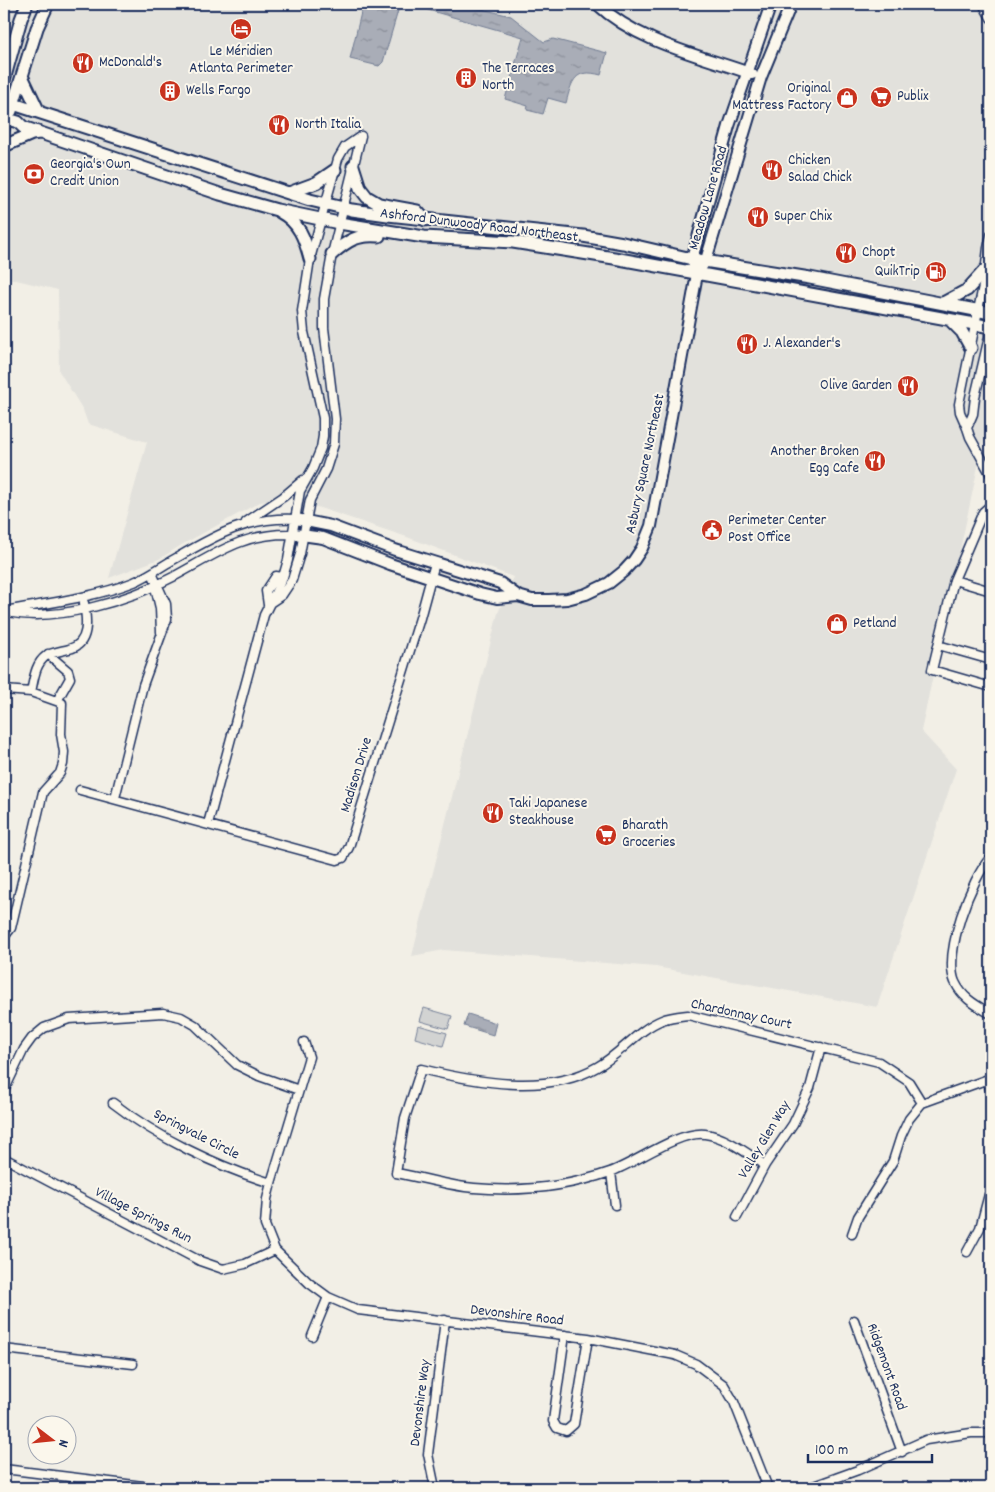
<svg xmlns="http://www.w3.org/2000/svg" width="995" height="1492" font-family="Dekko,sans-serif">
  <style>
    .built { fill: #e2e1dc }
    .pitch { fill: #d2d3d2; stroke: #768198 }
    .water { fill: url(#water-ripples); stroke: #707b93 }
    .lines { fill: none; stroke-linecap: round; stroke-linejoin: round }
    .minor-casing { stroke: #1b2f5e; stroke-width: 11 }
    .tertiary-casing { stroke: #1b2f5e; stroke-width: 14 }
    .secondary-casing { stroke: #1b2f5e; stroke-width: 15 }
    .minor { stroke: #fbf7ec; stroke-width: 8 }
    .tertiary { stroke: #fbf7ec; stroke-width: 10 }
    .secondary { stroke: #fbf7ec; stroke-width: 11 }
    .labels { text-anchor: middle; dominant-baseline: central; stroke-width: 4; stroke-linejoin: round; paint-order: stroke }
    .poi-label { font-size: 15px; fill: #1b2f5e; stroke: #fbf7ec; text-anchor: start }
    .street-label { font-size: 15px; fill: #1b2f5e; stroke: #fbf7ec }
  </style>
  <defs>
    <pattern id="water-ripples" width="26" height="14" patternUnits="userSpaceOnUse" patternTransform="scale(1.25)"><rect width="26" height="14" fill="#a9adb7"/><path d="M2 4q2-2 4 0t4 0M15 11q2-2 4 0t4 0" fill="none" stroke="#898d98"/></pattern>
  </defs>
  <rect width="100%" height="100%" fill="#f2efe6"/>
  <filter id="ink" filterUnits="userSpaceOnUse"><feTurbulence type="fractalNoise" baseFrequency=".02" numOctaves="2"/><feDisplacementMap in="SourceGraphic" scale="10" xChannelSelector="R" yChannelSelector="G"/><feConvolveMatrix kernelMatrix="1 2 1 2 8 2 1 2 1" color-interpolation-filters="sRGB"/></filter>
  <g filter="url(#ink)">
    <path class="built" d="M4,4h987v402l-70,325 35,38 -79,238 -221,-40 -212,-17 -32,6 86,-343 15,-36 -106,-40 -117,-39 -30,4 -77,42 -24,15 -50,19 38,-136 -59,-18 -5,-14 -24,-39 -1,-81 -54,-13z"/>
    <path class="pitch" d="M424,1008l28,8 -4,13 -28,-8z
      M418,1025l29,8 -4,13 -28,-8z"/>
    <path class="water" d="M363,4h37l-17,58 -4,4 -29,-7z
      M407,4h53l51,12 33,26 9,-3 54,14 -6,22c-26,-7 -29,5 -35,28l-18,-5 -5,16 -16,-4 1,-4 -23,-7 18,-62z
      M468,1014l28,9 -3,12 -29,-9z"/>
    <g class="lines">
      <g class="minor-casing">
        <path id="minor" d="M983,4l8,14
          M4,133l4,-14
          M991,235l-3,13 -4,33 -25,123 1,8 7,16 3,9 21,38
          M967,428l6,-14 2,-17 14,-60 2,-33
          M991,505l-8,7 -29,68 -22,90 59,17
          M246,522l37,-25 20,-17
          M954,580l37,11
          M155,587l5,21 1,24
          M270,603l12,-8 10,-15 8,-26 10,-54 16,-31 8,-25 1,-25 -11,-91v-29l8,-45 29,-118
          M268,605l-2,-14 10,-15 7,1
          M4,611c43,-8 89,-13 130,-29 14,-6 25,-14 37,-21 42,-24 75,-45 125,-42
          M8,612c48,11 122,-12 165,-35 43,-23 70,-45 121,-43
          M938,645l53,15
          M48,654l20,17 2,7 -13,23
          M4,690l27,2 31,11 -1,31 3,18 -1,12 -3,9 -17,19 -32,136 -7,9
          M31,692c3,-13 4,-28 15,-36 6,-4 16,-5 23,-7 21,-5 18,-29 15,-46
          M80,790l257,70 6,-2 6,-11 71,-229 15,-55
          M115,798l28,-113 24,-66 -1,-15 -14,-31
          M208,824l56,-209 19,-38 5,-17 12,-69 13,-23 8,-20 2,-12v-18l-19,-86 -2,-21 8,-52 28,-100 7,-12 16,-11
          M991,857c-20,21 -48,97 -36,125 8,17 21,23 36,32
          M304,1042l5,15 -38,126 -4,16 -2,26 10,25 34,33 19,14 30,13 230,28 87,17 21,9 28,21 10,17 34,86
          M987,1080l4,12
          M4,1091l20,-42 8,-11 12,-10 25,-9 94,-6 18,4 14,8 42,40 22,11 40,14
          M113,1103c45,35 103,63 158,80
          M4,1158l196,103 23,8 22,-5 30,-14
          M765,1165c-17,-11 -40,-29 -60,-31 -27,-3 -69,29 -95,38 -43,15 -90,20 -136,16 -26,-2 -53,-11 -78,-15l9,-55 16,-49c54,13 126,27 176,-2 24,-13 40,-37 65,-47 8,-3 18,-4 26,-5l191,47 30,20 13,21
          M611,1172l4,33
          M737,1217l28,-52 28,-41 17,-36 11,-41
          M852,1234l6,-17 35,-56 8,-25 8,-17 13,-16 69,-25
          M967,1252l13,-24 11,-41
          M854,1320l48,132
          M565,1335l-12,86 4,7 9,3 8,-7 14,-86
          M312,1336l16,-39
          M4,1349l129,15
          M4,1469l155,19
          M435,1488l-7,-34 17,-134
          M808,1488l50,-18 68,-30 45,-7h20"/>
      </g>
      <g class="tertiary-casing">
        <path id="tertiary" d="M597,4c42,39 102,51 155,70
          M694,266l-2,-7 37,-133 42,-122
          M296,519l35,7 64,24 105,33 18,13
          M294,534l29,4 67,26 90,30 17,4 21,-2 14,4h17l18,-1 19,-5 23,-11 15,-12 10,-11 8,-12 9,-22 46,-252 9,-14 55,-183 30,-73"/>
      </g>
      <g class="secondary-casing">
        <path id="secondary" d="M22,76l17,36
          M4,80l17,-61 6,-15
          M4,101l306,99 42,10 36,5 195,21 40,7 69,16 118,19 181,35
          M11,111l26,-83 11,-24
          M4,118l14,4 5,5 197,67 57,16 62,13 85,14 89,5 101,16 377,69
          M4,146l28,-12 7,-1
          M353,166l7,22 7,9 12,7 38,7 8,9
          M289,193l27,-10 19,-13
          M280,212c19,10 25,27 30,47
          M332,254c16,-14 26,-20 47,-18
          M943,303l24,-13 18,-20
          M950,320l12,12 9,16"/>
      </g>
      <use href="#minor" class="minor"/>
      <use href="#tertiary" class="tertiary"/>
      <use href="#secondary" class="secondary"/>
    </g>
  </g>
  <defs>
    <g id="hotel-disc" transform="scale(1.125)"><circle r="9.5" fill="#c8321e" stroke="#fbf7ec"/><path d="M-6-4.5h1.5V1H6V5H4.5V3h-9V5H-6ZM-4 0a1.8 1.8 0 1 1 3.6 0ZM.5 0V-2.5h3Q6-2.5 6 0Z" fill="#fff"/></g>
    <g id="restaurant-disc" transform="scale(1.125)"><circle r="9.5" fill="#c8321e" stroke="#fbf7ec"/><path d="M-5-6h1v4h1v-4h1v4h1v-4h1v5L-1.5 .5V6h-2V.5L-5-1ZM5-6V6H3V1.5H1.5Q1.5-4 5-6Z" fill="#fff"/></g>
    <g id="building-disc" transform="scale(1.125)"><circle r="9.5" fill="#c8321e" stroke="#fbf7ec"/><path d="M-4-6H4V6H1V3H-1V6H-4ZM-2.5-4.3h1.7v1.8h-1.7ZM.8-4.3h1.7v1.8H.8ZM-2.5-1h1.7V.8h-1.7ZM.8-1h1.7V.8H.8Z" fill="#fff"/></g>
    <g id="supermarket-disc" transform="scale(1.125)"><circle r="9.5" fill="#c8321e" stroke="#fbf7ec"/><path d="M-6-5.5h2.5l.6 2H6L4.5 2H-2.5L-4.4-4H-6ZM-1.5 3.2a1.3 1.3 0 1 0 .1 0ZM3 3.2a1.3 1.3 0 1 0 .1 0Z" fill="#fff"/></g>
    <g id="shop-disc" transform="scale(1.125)"><circle r="9.5" fill="#c8321e" stroke="#fbf7ec"/><path d="M-5-2.5h2.3a2.7 3.5 0 0 1 5.4 0H5L5.5 6h-11ZM-1.5-2.5h3a1.5 2.3 0 0 0-3 0Z" fill="#fff"/></g>
    <g id="bank-disc" transform="scale(1.125)"><circle r="9.5" fill="#c8321e" stroke="#fbf7ec"/><path d="M-6-4H6V4H-6ZM0-2.3a2.3 2.3 0 1 0 0 4.6a2.3 2.3 0 1 0 0-4.6Z" fill="#fff"/></g>
    <g id="fuel-disc" transform="scale(1.125)"><circle r="9.5" fill="#c8321e" stroke="#fbf7ec"/><path d="M-5.5-6h7V0h2V4h1.3V-2.5L3-4.5l.8-.8L6-3V5H2.5V1h-1V6h-7ZM-4.2-4.7v3.2H.2V-4.7Z" fill="#fff"/></g>
    <g id="civic-disc" transform="scale(1.125)"><circle r="9.5" fill="#c8321e" stroke="#fbf7ec"/><path d="M-.6-6.5H3V-4.5H.6V-3L4-1V1h2V6H-6V1h2V-1L-.6-3ZM-1.2 2.5V6h2.4V2.5Z" fill="#fff"/></g>
  </defs>
  <g fill-rule="evenodd">
    <use href="#hotel-disc" x="241" y="29"/>
    <use href="#restaurant-disc" x="83" y="63"/>
    <use href="#building-disc" x="466" y="78"/>
    <use href="#building-disc" x="170" y="91"/>
    <use href="#supermarket-disc" x="881" y="97"/>
    <use href="#shop-disc" x="847" y="98"/>
    <use href="#restaurant-disc" x="279" y="125"/>
    <use href="#restaurant-disc" x="772" y="170"/>
    <use href="#bank-disc" x="34" y="174"/>
    <use href="#restaurant-disc" x="758" y="217"/>
    <use href="#restaurant-disc" x="846" y="253"/>
    <use href="#fuel-disc" x="936" y="272"/>
    <use href="#restaurant-disc" x="747" y="344"/>
    <use href="#restaurant-disc" x="908" y="386"/>
    <use href="#restaurant-disc" x="875" y="461"/>
    <use href="#civic-disc" x="712" y="530"/>
    <use href="#shop-disc" x="837" y="624"/>
    <use href="#restaurant-disc" x="493" y="813"/>
    <use href="#supermarket-disc" x="606" y="835"/>
  </g>
  <g class="labels">
    <g class="poi-label">
      <text x="241" y="52" text-anchor="middle">Le Méridien<tspan x="241" dy="17">Atlanta Perimeter</tspan></text>
      <text x="99" y="63">McDonald's</text>
      <text x="482" y="69">The Terraces<tspan x="482" dy="17">North</tspan></text>
      <text x="831" y="89" text-anchor="end">Original<tspan x="831" dy="17">Mattress Factory</tspan></text>
      <text x="186" y="91">Wells Fargo</text>
      <text x="897" y="97">Publix</text>
      <text x="295" y="125">North Italia</text>
      <text x="788" y="161">Chicken<tspan x="788" dy="17">Salad Chick</tspan></text>
      <text x="50" y="165">Georgia's Own<tspan x="50" dy="17">Credit Union</tspan></text>
      <text x="774" y="217">Super Chix</text>
      <text x="862" y="253">Chopt</text>
      <text x="920" y="272" text-anchor="end">QuikTrip</text>
      <text x="763" y="344">J. Alexander's</text>
      <text x="892" y="386" text-anchor="end">Olive Garden</text>
      <text x="859" y="452" text-anchor="end">Another Broken<tspan x="859" dy="17">Egg Cafe</tspan></text>
      <text x="728" y="521">Perimeter Center<tspan x="728" dy="17">Post Office</tspan></text>
      <text x="853" y="624">Petland</text>
      <text x="509" y="804">Taki Japanese<tspan x="509" dy="17">Steakhouse</tspan></text>
      <text x="622" y="826">Bharath<tspan x="622" dy="17">Groceries</tspan></text>
    </g>
    <g class="street-label">
      <text transform="translate(709 198) rotate(-74)">Meadow Lane Road</text>
      <text transform="translate(479 226) rotate(7)">Ashford Dunwoody Road Northeast</text>
      <text transform="translate(646 464) rotate(-78)">Asbury Square Northeast</text>
      <text transform="translate(357 775) rotate(-73)">Madison Drive</text>
      <text transform="translate(741 1015) rotate(12)">Chardonnay Court</text>
      <text transform="translate(196 1135) rotate(27)">Springvale Circle</text>
      <text transform="translate(765 1140) rotate(-59)">Valley Glen Way</text>
      <text transform="translate(143 1216) rotate(27)">Village Springs Run</text>
      <text transform="translate(517 1316) rotate(7)">Devonshire Road</text>
      <text transform="translate(886 1367) rotate(70)">Ridgemont Road</text>
      <text transform="translate(421 1403) rotate(-83)">Devonshire Way</text>
    </g>
  </g>
  <rect width="995" height="1492" fill="none" stroke="#fbf7ec" stroke-width="20"/>
  <rect x="10" y="10" width="975" height="1472" fill="none" stroke="#1b2f5e" stroke-width="2" filter="url(#ink)"/>
  <g transform="translate(52 1440) rotate(106)"><circle r="24" fill="#fbf7ec" stroke="#a1a7b3"/>
  <path d="M0-4L9 19L0 12L-9 19Z" fill="#c8321e"/>
  <text y="-8" font-size="14" font-weight="bold" text-anchor="middle" fill="#1b2f5e">N</text>
  </g>
  <path d="M808 1454v8h124v-8" fill="none" stroke="#1b2f5e" stroke-width="2.5"/>
  <text x="815" y="1454" font-size="15" fill="#1b2f5e" stroke="#fbf7ec" stroke-width="4" paint-order="stroke">100 m</text>
</svg>
